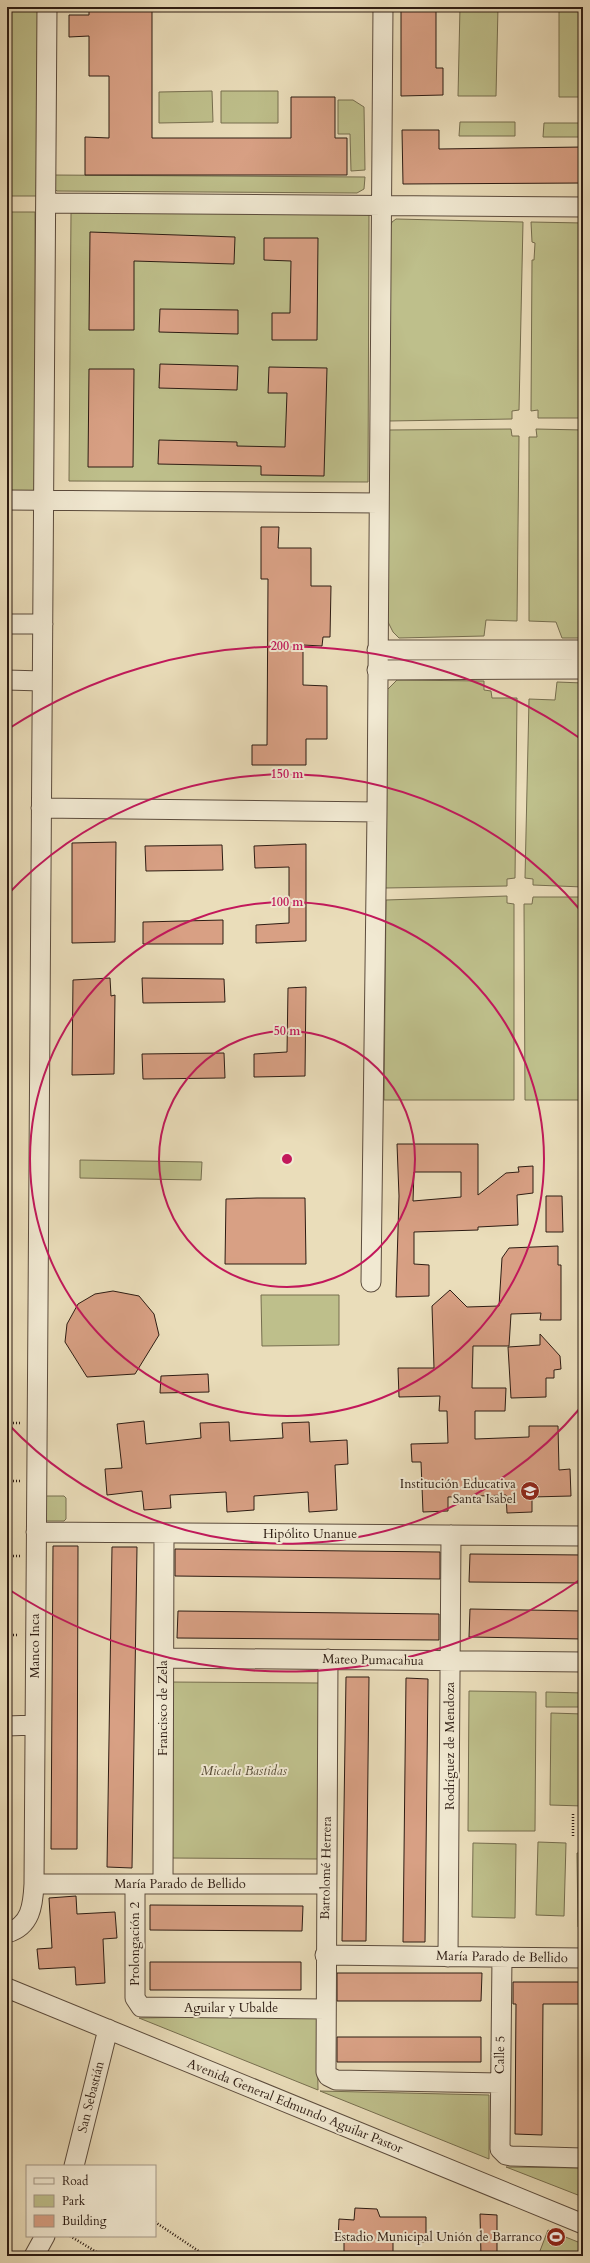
<svg xmlns="http://www.w3.org/2000/svg" width="590" height="2263" font-family="Cardo,serif">
  <style>
    .green { fill: #bebf8b; stroke: #766e4f }
    .building { fill: #d8a084; stroke: #2d1c13; fill-rule: evenodd }
    .lines { fill: none; stroke-linecap: round; stroke-linejoin: round }
    .minor-casing { stroke: #5c4c3d; stroke-width: 21 }
    .path { stroke: #2d1c13; stroke-width: 2.5; stroke-dasharray: 1 2; stroke-linecap: butt }
    .minor { stroke: #f1e9d2; stroke-width: 19 }
    .ring { fill: none; stroke: #c2185b; stroke-width: 2 }
    .labels { text-anchor: middle; dominant-baseline: central; stroke-width: 4; stroke-linejoin: round; paint-order: stroke }
    .poi-label { font-size: 13px; fill: #2d1c13; stroke: #f1e9d2; text-anchor: end }
    .street-label { font-size: 13px; fill: #2d1c13; stroke: #f1e9d2 }
    .park-label { font-size: 13px; font-style: italic; fill: #584d37; stroke: #f1e9d2 }
    .centre { fill: #c2185b; stroke: #f1e9d2; stroke-width: 2 }
    .ring-label { font-size: 12px; text-anchor: middle; font-weight: bold; fill: #c2185b; stroke: #f1e9d2; stroke-width: 4; stroke-linejoin: round; paint-order: stroke }
  </style>
  <rect width="100%" height="100%" fill="#eaddba"/>
  <filter id="stains"><feTurbulence type="fractalNoise" baseFrequency=".005" numOctaves="4"/><feColorMatrix values="0 0 0 0 .2 0 0 0 0 .09 0 0 0 0 .02 0 0 0 .5 -.17"/></filter>
  <radialGradient id="worn" r=".72"><stop offset=".6" stop-color="#630" stop-opacity="0"/><stop offset="1" stop-color="#630" stop-opacity=".3"/></radialGradient>
  <path class="green" d="M7,7h31l1,189h-31z
    M460,7h38l-2,89h-38z
    M559,7h24v90h-24z
    M212,91l1,31 -54,1v-31z
    M221,91h57v32h-57z
    M338,100h15l11,7 1,63 -14,1 -1,-37h-12z
    M460,122h55v14h-56z
    M544,123h39v14h-40z
    M51,175l314,2 -1,12 -7,4 -300,-2 -6,-5z
    M8,212h27l1,284h-29z
    M71,213l298,1 -1,268 -299,-1z
    M396,219l127,3 -4,188 -7,1v8l-123,2 1,-194 2,-5z
    M531,222l52,1v195h-45v-8l-7,1 1,-151h2l1,-17 -3,-1z
    M511,429l1,7h7l-2,185 -31,-1 -2,16 -85,2 -6,-6 -6,-12 1,-190z
    M536,429l47,1v208h-21l-6,-16 -27,-1v-184h8z
    M397,680l87,1v9l7,1 1,7h25l-2,180 -8,1v7l-122,2 2,-198z
    M557,682l26,1v204l-50,-2v-6l-8,-1 4,-179 26,1z
    M507,896v7l7,1v196h-130l2,-200z
    M533,897h50v203h-58l-1,-196h8z
    M80,1160l122,2 -1,18 -121,-2z
    M261,1295h78v50l-77,1z
    M46,1496h18l2,2v21l-2,2h-18z
    M170,1682l149,1 -1,176 -149,-1z
    M469,1691l67,1 -1,139h-67z
    M546,1692l37,1v14h-37z
    M551,1713l32,1v92l-33,-1z
    M538,1842l28,1 -2,73 -28,-1z
    M473,1843l43,1 -1,74 -43,-1z
    M577,1853h6l-4,48 4,8v18h-5z
    M317,2015l1,75 -179,-72z
    M320,2091l169,4v64z
    M506,2167l77,1v29z
    M548,2230l35,14v12h-45z"/>
  <path class="building" d="M89,7h63v131h139v-41h44v41h12v37h-262v-38l24,1v-62h-20v-40l-20,1v-22h20z
    M401,7h35v61h7v27l-42,1z
    M402,130h37v19l144,-2v36l-180,1z
    M90,232l145,5 -1,27 -100,-3v69h-45z
    M264,238h54l-1,102h-45v-27h18l1,-52 -27,-1z
    M160,309l78,1v24l-79,-2z
    M160,364l78,2 -1,24 -78,-2z
    M269,367l58,1 -3,108 -63,-1v-9l-103,-2 1,-24 78,2v4l48,1 2,-54h-19z
    M89,369h45l-1,98h-45z
    M261,527h18l-1,21h33v38h20l-1,51h-7l-1,9 -19,-1v40l24,1v53h-21v26h-54v-20h15l1,-166h-7z
    M116,842l-1,100 -43,1v-100z
    M306,844v97l-50,2v-18l33,-2v-56l-34,1 -1,-22z
    M222,845l1,25 -77,1 -1,-25z
    M223,920v24h-80v-22z
    M110,978l1,18 4,-1 -1,79 -42,1 1,-95z
    M142,978l82,1 1,23 -82,1z
    M306,987l-1,89 -51,1v-23l33,-2 1,-64z
    M224,1053l1,25 -82,1 -1,-25z
    M397,1144h81v51l28,-22 13,-1 -1,-5 15,-1v27l-16,2 1,30 -40,2v3l-64,2v32l15,1v31l-33,1 3,-101zM414,1172h47v25l-48,4z
    M546,1196h16l1,36h-17z
    M257,1198h48l1,66h-81l1,-65z
    M558,1246v19h3v55h-21l1,-7 -30,1 -2,32h-36l-1,42h34l-1,23h-30v28l54,-2v-11h29l1,44 11,-1 1,27 -39,1v15l-25,1 -1,-18 -58,2v14l-25,1 -2,-50h-9l-1,-18 37,-1 -1,-32h-8l1,-15 -41,1 -1,-29h36l-2,-62 18,-16 17,17 32,-1 3,-48 7,-10z
    M113,1291l26,5 15,18 5,21 -24,39 -48,3 -22,-35 2,-18 11,-20 17,-10z
    M540,1334l20,22 1,13 -7,1v8h-8v19l-35,1 -3,-51 32,-2z
    M208,1374l1,18 -49,1 1,-17z
    M144,1421l2,23 55,-6 -1,-15 29,-1 1,19 53,-3 -1,-15 27,-1 1,20 37,-2 1,24 -13,1 2,45 -28,2 -1,-20 -54,4v14l-27,2 -1,-20 -56,3 1,13 -27,2 -2,-19 -35,4 -2,-26 17,-1 -5,-44z
    M53,1546h25l-1,303h-26z
    M112,1547h25l-5,321 -25,-1z
    M175,1549l265,3v27l-265,-3z
    M470,1554l113,1v28l-114,-1z
    M470,1609l113,2v28l-114,-2z
    M178,1611l261,3v26l-262,-2z
    M346,1677h23l-3,264h-24z
    M406,1678l22,1 -3,263h-22z
    M76,1896l1,18 38,-2 2,26 -14,1 2,44 -29,2 -1,-18 -36,2 -2,-20 15,-1 -3,-50z
    M150,1905l153,1 -1,25 -152,-1z
    M150,1962h151v28h-151z
    M337,1973h145l-1,28h-144z
    M513,1982h70v22h-40l-1,131 -27,-1 1,-130h-3z
    M337,2037h144v25h-144z
    M355,2208l22,1 3,8h46v25l-33,-1v15h-49v-16h-6l1,-21 15,1z
    M480,2214l17,1v41h-16z"/>
  <g class="lines">
    <g class="minor-casing">
      <path id="minor" d="M46,203l537,4
        M7,500l372,3
        M7,624h36
        M377,650h206
        M377,670l206,-1
        M7,680l35,1
        M41,808l336,4
        M371,1282l6,-470 6,-805
        M36,1532l547,4
        M164,1658l419,4
        M328,1659l-2,413 2,4 8,4 164,3
        M7,1726l28,-1
        M34,1884h292
        M135,1884v114l6,9 184,2
        M163,1884l1,-351
        M7,1933c24,-7 26,-28 27,-49l13,-1877
        M325,1955l258,3
        M448,1957l3,-422
        M502,1957l-2,192 6,6 5,1 72,2
        M7,1988l576,236
        M74,2166l34,-137
        M34,2256l11,-20"/>
    </g>
    <path class="path" d="M7,1423h13
      M7,1481h13
      M7,1556h13
      M7,1635h11
      M573,1814v23
      M155,2222l51,34
      M70,2236l33,20"/>
    <use href="#minor" class="minor"/>
  </g>
  <g class="ring">
    <circle cx="287" cy="1159" r="128"/>
    <circle cx="287" cy="1159" r="257"/>
    <path d="M582 1406A385 385 0 0 1 8 1424M8 894A385 385 0 0 1 582 912"/>
    <path d="M581 1579A513 513 0 0 1 8 1589M8 729A513 513 0 0 1 581 739"/>
  </g>
  <defs>
    <g id="school-disc" transform="scale(1)"><circle r="9.5" fill="#8f2418" stroke="#f1e9d2"/><path d="M0-5L7-2L0 1L-7-2ZM-4 1L0 2.5L4 1V4Q0 6-4 4Z" fill="#fff"/></g>
    <g id="stadium-disc" transform="scale(1)"><circle r="9.5" fill="#8f2418" stroke="#f1e9d2"/><path d="M0-5a6.5 5 0 1 0 0 10a6.5 5 0 1 0 0-10ZM-3.5-1.8h7v3.6h-7Z" fill="#fff"/></g>
  </defs>
  <g fill-rule="evenodd">
    <use href="#school-disc" x="530" y="1491"/>
    <use href="#stadium-disc" x="556" y="2237"/>
  </g>
  <g class="labels">
    <g class="poi-label">
      <text x="516" y="1484">Institución Educativa<tspan x="516" dy="15">Santa Isabel</tspan></text>
      <text x="542" y="2237">Estadio Municipal Unión de Barranco</text>
    </g>
    <g class="street-label">
      <text x="310" y="1534">Hipólito Unanue</text>
      <text transform="translate(35 1646) rotate(-90)">Manco Inca</text>
      <text transform="translate(373 1660) rotate(1)">Mateo Pumacahua</text>
      <text transform="translate(163 1708) rotate(-90)">Francisco de Zela</text>
      <text transform="translate(450 1746) rotate(-90)">Rodríguez de Mendoza</text>
      <text transform="translate(326 1868) rotate(-89)">Bartolomé Herrera</text>
      <text x="180" y="1884">María Parado de Bellido</text>
      <text transform="translate(135 1944) rotate(-90)">Prolongación 2</text>
      <text transform="translate(502 1957) rotate(1)">María Parado de Bellido</text>
      <text x="231" y="2008">Aguilar y Ubalde</text>
      <text transform="translate(500 2055) rotate(-89)">Calle 5</text>
      <text transform="translate(91 2097) rotate(-76)">San Sebastián</text>
      <text transform="translate(295 2106) rotate(22)">Avenida General Edmundo Aguilar Pastor</text>
    </g>
    <g class="park-label">
      <text x="244" y="1771">Micaela Bastidas</text>
    </g>
  </g>
  <circle cx="287" cy="1159" r="6" class="centre"/>
  <g class="ring-label">
    <text x="287" y="650">200 m</text>
    <text x="287" y="778">150 m</text>
    <text x="287" y="906">100 m</text>
    <text x="287" y="1035">50 m</text>
  </g>
  <rect width="590" height="2263" fill="none" stroke="#eaddba" stroke-width="24"/>
  <rect x="8" y="8" width="574" height="2247" fill="none" stroke="#2d1c13" stroke-width="2"/>
  <rect x="12" y="12" width="566" height="2239" fill="none" stroke="#2d1c13"/>
  <rect x="26" y="2165" width="130" height="72" fill="#f1e9d2" stroke="#a39786"/>
  <rect x="34" y="2178" width="20" height="6" fill="#f1e9d2" stroke="#a39786"/>
  <text x="62" y="2185" font-size="12" fill="#2d1c13">Road</text>
  <rect x="34" y="2195" width="20" height="12" fill="#bebf8b" stroke="#a39786"/>
  <text x="62" y="2205" font-size="12" fill="#2d1c13">Park</text>
  <rect x="34" y="2215" width="20" height="12" fill="#d8a084" stroke="#a39786"/>
  <text x="62" y="2225" font-size="12" fill="#2d1c13">Building</text>
  <rect width="100%" height="100%" filter="url(#stains)"/>
  <rect width="100%" height="100%" fill="url(#worn)"/>
</svg>
